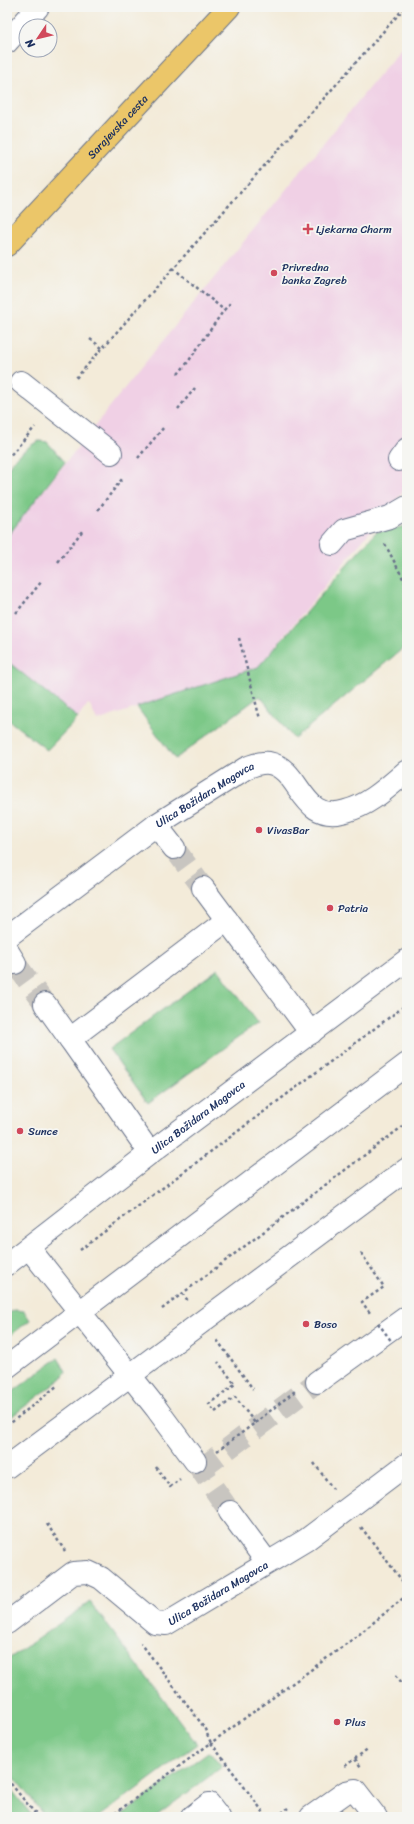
<svg xmlns="http://www.w3.org/2000/svg" width="414" height="1824" font-family="Sriracha,sans-serif">
  <style>
    .built { fill: #f0d0e5 }
    .green { fill: #7bc887; stroke: #4b7c72 }
    .lines { fill: none; stroke-linecap: round; stroke-linejoin: round }
    .minor-tunnel { stroke: #c8c5c0; stroke-width: 22; stroke-dasharray: 22 11; stroke-linecap: butt }
    .minor-casing { stroke: #677189; stroke-width: 24 }
    .major-casing { stroke: #677189; stroke-width: 24 }
    .path { stroke: #677189; stroke-width: 2.5; stroke-dasharray: 3 3; stroke-linecap: butt }
    .minor { stroke: #fff; stroke-width: 22 }
    .major { stroke: #ebc669; stroke-width: 22 }
    .path-bridge { stroke: #677189; stroke-width: 2.5; stroke-dasharray: 3 3; stroke-linecap: butt }
    .poi-dot { fill: #d1495b; stroke: #f6f6f2; stroke-width: 1.5 }
    .labels { text-anchor: middle; dominant-baseline: central; stroke-width: 3.5; stroke-linejoin: round; paint-order: stroke }
    .street-label { font-size: 11px; fill: #1b2f5e; stroke: #f6f6f2 }
    .poi-label { font-size: 11px; fill: #1b2f5e; stroke: #f6f6f2; text-anchor: start }
  </style>
  <rect width="100%" height="100%" fill="#f6f6f2"/>
  <filter id="ink" filterUnits="userSpaceOnUse"><feTurbulence type="fractalNoise" baseFrequency=".025" numOctaves="2"/><feDisplacementMap in="SourceGraphic" scale="8" xChannelSelector="R" yChannelSelector="G"/><feConvolveMatrix kernelMatrix="1 2 1 2 8 2 1 2 1" color-interpolation-filters="sRGB"/></filter>
  <filter id="wash" filterUnits="userSpaceOnUse"><feTurbulence type="fractalNoise" baseFrequency=".012" numOctaves="4" result="noise"/><feDisplacementMap in="SourceGraphic" scale="16" xChannelSelector="R" yChannelSelector="G"/><feGaussianBlur stdDeviation="0.9" result="paint"/><feColorMatrix in="noise" values="0 0 0 0 0 0 0 0 0 0 0 0 0 0 0 0 0 1.4 0 .05"/><feComposite in="paint" operator="in"/></filter>
  <g filter="url(#wash)">
    <rect width="100%" height="100%" fill="#f3ebd9"/>
    <path class="built" d="M407,41v446l-149,180 -161,54 -7,-16 -2,-1 -10,14 -71,-57v-124l128,-162z"/>
    <path class="green" d="M39,441l8,1 18,20 -58,75c0,-11 -3,-60 0,-67 5,-10 22,-25 32,-29z
      M407,526v119l-113,94 -34,-43 -85,63 -38,-52 121,-40 118,-135z
      M7,661l71,57 -31,32 -40,-31z
      M218,969l40,54 -110,80 -39,-54z
      M15,1310l9,1 6,9 -23,18v-24z
      M58,1358l8,13 -4,7 -55,42v-24z
      M90,1602l107,142 -98,73h-54l-38,-49v-108z
      M208,1752l3,1 11,14 -67,50h-36z
      M7,1784l26,33h-26z"/>
  </g>
  <g filter="url(#ink)">
    <g class="lines">
      <path class="minor-tunnel" d="M174,848l29,40
        M15,963l30,41
        M195,1461l35,51
        M201,1469l116,-87"/>
      <g class="minor-casing">
        <g id="minor">
          <path d="M7,42l31,-35"/>
          <path d="M21,382l90,71"/>
          <path d="M399,460l8,-11"/>
          <path d="M332,544l12,-14 46,-13 17,-10"/>
          <path d="M156,825l18,23"/>
          <path d="M203,888l108,145"/>
          <path id="s1" d="M7,937l149,-112 90,-57c7,-3 15,-6 23,-5 33,6 31,62 77,48 24,-6 43,-25 61,-40"/>
          <path d="M7,950l8,13"/>
          <path d="M45,1004l25,35"/>
          <path d="M150,1153l-80,-114 157,-119"/>
          <path d="M29,1248l127,160 39,53"/>
          <path id="s2" d="M7,1264l143,-111 257,-193"/>
          <path d="M7,1367l400,-303"/>
          <path d="M317,1382l90,-65"/>
          <path d="M7,1467l400,-298"/>
          <path d="M230,1512l37,50"/>
          <path id="s3" d="M7,1623l66,-50 15,-1 13,6 54,45 11,1 140,-84 101,-76"/>
          <path d="M192,1817l17,-13 10,13"/>
          <path d="M311,1817l35,-25 9,-2 21,27"/>
        </g>
      </g>
      <g class="major-casing">
        <g id="major">
          <path id="s4" d="M7,245l222,-238"/>
        </g>
      </g>
      <path class="path" d="M173,268l51,42 8,-9
        M90,339l12,9
        M178,374l10,-12 36,-52
        M76,378l329,-371
        M178,409l17,-21
        M138,458l26,-31
        M7,459l28,-32
        M98,510l24,-31
        M385,544l22,42
        M58,562l25,-32
        M16,613l26,-32
        M239,638l21,81
        M80,1250l327,-246
        M361,1253l23,34 -22,15 8,11
        M182,1293l7,9
        M162,1309l245,-186
        M217,1340l36,49
        M255,1423l40,-32
        M7,1426l51,-41
        M217,1451l38,-28 -20,-26 -20,15 -6,-8 26,-20 -17,-22
        M314,1463l19,26
        M156,1467l14,20 10,-8
        M47,1524l18,27
        M361,1527l46,60
        M396,1675l11,15
        M355,1759l6,8
        M345,1766l24,-18
        M7,1779l31,38
        M110,1817l101,-74 -7,-16 -63,-84
        M267,1817l-56,-74 146,-107 50,-41
        M277,1817l11,-9"/>
      <use href="#minor" class="minor"/>
      <use href="#major" class="major"/>
      <path class="path-bridge" d="M378,1323l14,19"/>
    </g>
  </g>
  <g class="poi-dot">
    <path d="M306 223h4v4h4v4h-4v4h-4v-4h-4v-4h4z"/>
    <circle cx="274" cy="273" r="4"/>
    <circle cx="259" cy="830" r="4"/>
    <circle cx="330" cy="908" r="4"/>
    <circle cx="20" cy="1131" r="4"/>
    <circle cx="306" cy="1324" r="4"/>
    <circle cx="337" cy="1722" r="4"/>
  </g>
  <g class="labels">
    <g class="street-label">
      <text stroke="none"><textPath href="#s4" startOffset="162">Sarajevska cesta</textPath></text>
      <text stroke="none"><textPath href="#s1" startOffset="244">Ulica Božidara Magovca</textPath></text>
      <text stroke="none"><textPath href="#s2" startOffset="241">Ulica Božidara Magovca</textPath></text>
      <text stroke="none"><textPath href="#s3" startOffset="254">Ulica Božidara Magovca</textPath></text>
    </g>
    <g class="poi-label">
      <text x="316" y="229">Ljekarna Charm</text>
      <text x="282" y="267">Privredna<tspan x="282" dy="13">banka Zagreb</tspan></text>
      <text x="267" y="830">VivasBar</text>
      <text x="338" y="908">Patria</text>
      <text x="28" y="1131">Sunce</text>
      <text x="314" y="1324">Boso</text>
      <text x="345" y="1722">Plus</text>
    </g>
  </g>
  <rect width="414" height="1824" fill="none" stroke="#f6f6f2" stroke-width="24"/>
  <g transform="translate(38 38) rotate(235)"><circle r="19" fill="#f6f6f2" stroke="#9ea6b7"/>
  <path d="M0-3L7 15L0 10L-7 15Z" fill="#d1495b"/>
  <text y="-6" font-size="11" font-weight="bold" text-anchor="middle" fill="#1b2f5e">N</text>
  </g>
</svg>
